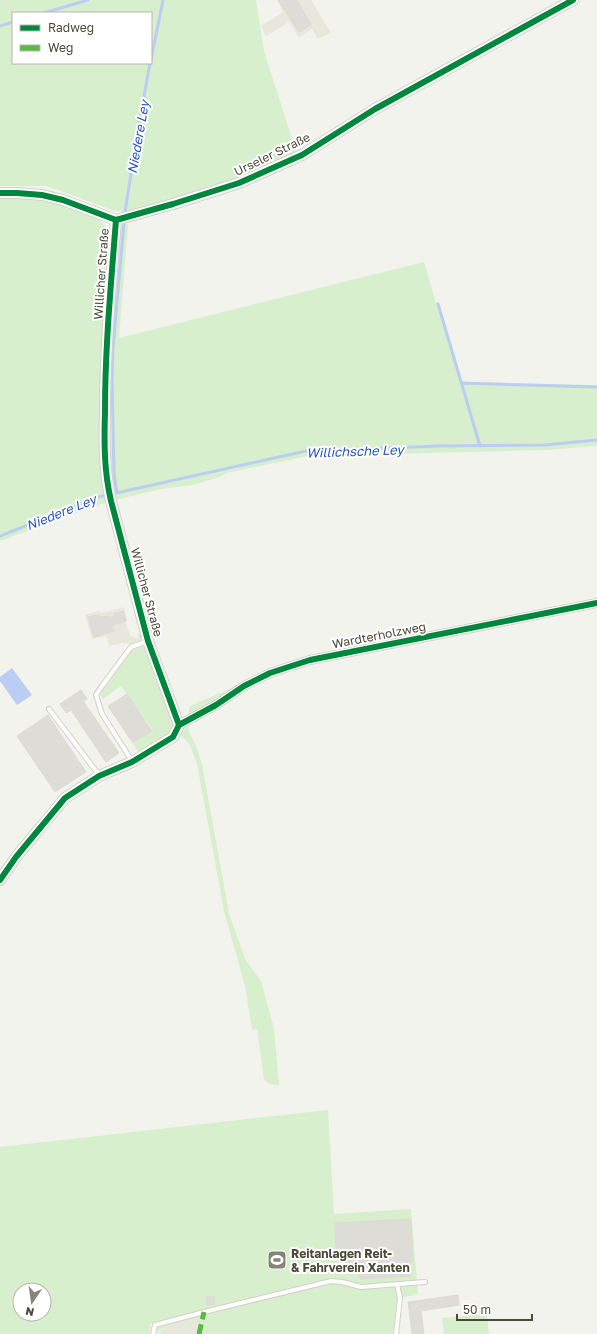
<svg xmlns="http://www.w3.org/2000/svg" width="597" height="1334" font-family="'Golos Text',sans-serif">
  <style>
    .residential { fill: #e7e7db }
    .green { fill: #d8efcd; fill-rule: evenodd }
    .water { fill: #bccdf3 }
    .lines { fill: none; stroke-linecap: round; stroke-linejoin: round }
    .stream { stroke: #bccdf3; stroke-width: 3 }
    .building { fill: #dddcd6; stroke: #dcdbd3 }
    .service-casing { stroke: #d1d1cb; stroke-width: 6 }
    .minor-casing { stroke: #d1d1cb; stroke-width: 10 }
    .tertiary-casing { stroke: #d1d1cb; stroke-width: 12 }
    .service { stroke: #fdfdfc; stroke-width: 4 }
    .minor { stroke: #fdfdfc; stroke-width: 8 }
    .tertiary { stroke: #fdfdfc; stroke-width: 10 }
    .quiet { stroke: #58b947; stroke-width: 5; stroke-dasharray: 10 5; stroke-linecap: butt }
    .cycleway-casing { stroke: #fff; stroke-width: 8 }
    .cycleway { stroke: #00873e; stroke-width: 6 }
    .labels { text-anchor: middle; dominant-baseline: central; stroke-width: 4; stroke-linejoin: round; paint-order: stroke }
    .street-label { font-size: 12px; fill: #4b4938; stroke: #fff }
    .poi-label { font-size: 12px; font-weight: bold; fill: #4b4938; stroke: #fff; text-anchor: start }
    .water-label { font-size: 13px; font-style: italic; fill: #2955bf; stroke: #fff }
  </style>
  <rect width="100%" height="100%" fill="#f3f3ee"/>
  <path class="residential" d="M277,0h34l20,33 -13,6 -6,-10 -13,9 -10,-16 -23,14 -5,-10 22,-14z
    M124,607l3,14 -1,2 4,12 7,4 4,-9 6,20 -44,37 -2,9 -8,-1 2,-5 34,-43v-3l-7,-1 -13,3 -3,-10 -14,3 -7,-24 14,-4 2,2z
    M200,1317l-4,17h-39l10,-8z"/>
  <path class="green" d="M0,0h256l8,51 32,100 -59,28 -75,25 -35,8 -12,-1 -68,-25h-47zM13,13h138v50h-138z
    M0,198l44,1 17,4 38,16 10,11 -8,147v84l7,6 1,-120 10,-122 7,-2 2,3 -9,112 305,-76 12,41 2,-1 24,79 7,1 128,3v61l-50,4 -239,6 -81,17 -10,5 -25,7 -31,4 -54,13 -107,39z
    M140,649l7,1 28,72 -4,12 -31,19 -7,-9 20,-14 -32,-44 -18,13 -2,-3 2,-9 30,-35z
    M243,683l-55,33 2,-10z
    M188,725l1,7 7,14 6,18 27,149 16,46 16,22 13,47 5,57 -9,-1 -6,-4 -7,-51 -5,1 -7,-44 -21,-75 -27,-147 -7,-19 -8,-9h-3z
    M328,1110l6,104 77,-5 7,85 -21,5 -4,35h-197l3,-16 -32,8 -9,6 -7,-9 -2,11h-149v-187zM20,1290h24v24h-24z
    M487,1314l2,20h-45l-2,-16z"/>
  <path class="water" d="M12,668l20,27 -15,10 -17,-24v-4z"/>
  <g class="lines">
    <path class="stream" d="M44,13l44,-13
      M0,26l13,-4
      M151,60l12,-60
      M125,212l13,-82 12,-67
      M438,304l42,142
      M461,383l136,4
      M117,493l-3,-20 -2,-95 1,-30 11,-125
      M0,536l98,-39 208,-46 133,-5 105,-1 53,-5"/>
  </g>
  <path class="building" d="M278,0h19l14,25 -12,7z
    M123,611l3,10 -14,4 2,6 -20,6 -6,-20 9,-2 5,2 6,-1 4,2 3,-5z
    M81,690l6,9 -4,2 36,52 -13,9 -35,-52 -5,3 -6,-9z
    M127,694l25,37 -19,12 -25,-37z
    M48,715l38,57 -31,20 -38,-56z
    M411,1219l2,43h-3l1,14 -51,3 -1,-9 -15,1 -2,-24 -6,1 -1,-25z
    M458,1295l1,10 -38,6 3,23h-12l-4,-32z
    M214,1296l1,8 -8,1 -1,-8z"/>
  <g class="lines">
    <g class="service-casing">
      <path id="service" d="M49,709l50,66
        M132,761l-30,-47 -6,-19 6,-9 29,-39 17,-6
        M153,1334l2,-9 49,-13 127,-31 11,1 19,5 64,-5
        M396,1334l4,-36 -3,-14"/>
    </g>
    <g class="minor-casing">
      <path id="minor" d="M179,725l37,-20 28,-19 26,-13 40,-13 287,-57"/>
    </g>
    <g class="tertiary-casing">
      <path id="tertiary" d="M0,193h17l25,2 21,5 53,20 57,-16 66,-21 63,-28 73,-46 198,-109
        M0,880l16,-23 49,-59 34,-22 33,-14 41,-25 6,-12 -31,-84 -37,-140c-7,-30 -7,-59 -6,-90 0,-64 6,-127 11,-191"/>
    </g>
    <use href="#service" class="service"/>
    <use href="#minor" class="minor"/>
    <use href="#tertiary" class="tertiary"/>
    <path class="quiet" d="M199,1334l5,-22"/>
    <g class="cycleway-casing">
      <path id="cycleway" d="M0,193h17l25,2 21,5 53,20 57,-16 66,-21 63,-28 73,-46 198,-109
        M179,725l37,-20 28,-19 26,-13 40,-13 287,-57
        M0,880l16,-23 49,-59 34,-22 33,-14 41,-25 6,-12 -31,-84 -37,-140c-7,-30 -7,-59 -6,-90 0,-64 6,-127 11,-191"/>
    </g>
    <use href="#cycleway" class="cycleway"/>
  </g>
  <defs>
    <g id="stadium-square" transform="scale(1)"><rect x="-9" y="-9" width="18" height="18" rx="4" fill="#868478" stroke="#fff"/><path d="M0-5a6.5 5 0 1 0 0 10a6.5 5 0 1 0 0-10ZM-3.5-1.8h7v3.6h-7Z" fill="#fff"/></g>
  </defs>
  <g fill-rule="evenodd">
    <use href="#stadium-square" x="277" y="1260"/>
  </g>
  <g class="labels">
    <g class="street-label">
      <text transform="translate(272 154) rotate(-26)">Urseler Straße</text>
      <text transform="translate(101 274) rotate(-86)">Willicher Straße</text>
      <text transform="translate(147 592) rotate(75)">Willicher Straße</text>
      <text transform="translate(379 635) rotate(-11)">Wardterholzweg</text>
    </g>
    <g class="poi-label">
      <text x="291" y="1253">Reitanlagen Reit-<tspan x="291" dy="14">&amp; Fahrverein Xanten</tspan></text>
    </g>
    <g class="water-label">
      <text transform="translate(138 137) rotate(-80)">Niedere Ley</text>
      <text transform="translate(355 451) rotate(-2)">Willichsche Ley</text>
      <text transform="translate(61 512) rotate(-22)">Niedere Ley</text>
    </g>
  </g>
  <rect x="12" y="12" width="140" height="52" fill="#ffffff" stroke="#b7b6af"/>
  <rect x="20" y="25" width="20" height="6" fill="#00873e" stroke="#b7b6af"/>
  <text x="48" y="32" font-size="12" fill="#4b4938">Radweg</text>
  <rect x="20" y="45" width="20" height="6" fill="#58b947" stroke="#b7b6af"/>
  <text x="48" y="52" font-size="12" fill="#4b4938">Weg</text>
  <g transform="translate(32 1302) rotate(193)"><circle r="19" fill="#ffffff" stroke="#b7b6af"/>
  <path d="M0-3L7 15L0 10L-7 15Z" fill="#868478"/>
  <text y="-6" font-size="11" font-weight="bold" text-anchor="middle" fill="#4b4938">N</text>
  </g>
  <path d="M457 1314v6h75v-6" fill="none" stroke="#4b4938" stroke-width="2"/>
  <text x="463" y="1314" font-size="12" fill="#4b4938" stroke="#ffffff" stroke-width="3" paint-order="stroke">50 m</text>
</svg>
